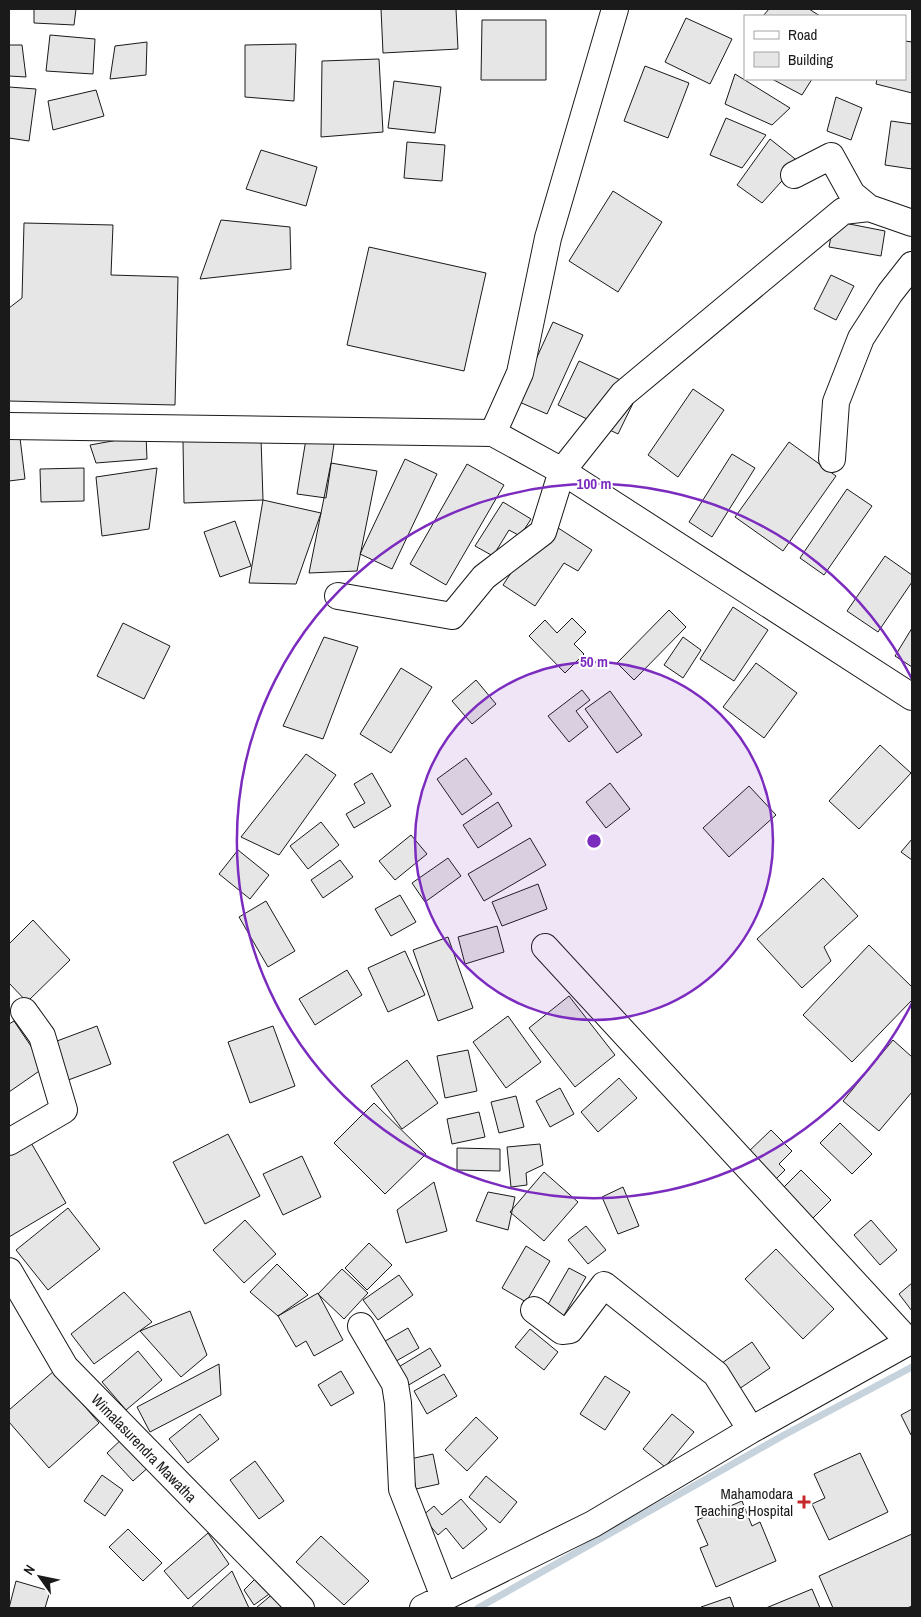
<svg xmlns="http://www.w3.org/2000/svg" width="921" height="1617" font-family="'Archivo Narrow',sans-serif">
  <style>
    .lines { fill: none; stroke-linecap: round; stroke-linejoin: round }
    .stream { stroke: #c6d2dc; stroke-width: 7 }
    .building { fill: #e6e6e6; stroke: #1a1a1a }
    .minor-casing { stroke: #1a1a1a; stroke-width: 28 }
    .minor { stroke: #fff; stroke-width: 26 }
    .ring { fill: none; stroke: #7b2cbf; stroke-width: 2.5 }
    .poi-dot { fill: #c62828; stroke: #fff; stroke-width: 2 }
    .labels { text-anchor: middle; dominant-baseline: central; stroke-width: 4; stroke-linejoin: round; paint-order: stroke }
    .street-label { font-size: 15px; fill: #1a1a1a; stroke: #fff }
    .poi-label { font-size: 15px; fill: #1a1a1a; stroke: #fff; text-anchor: end }
    .centre { fill: #7b2cbf; stroke: #fff; stroke-width: 2.5 }
    .ring-label { font-size: 15px; text-anchor: middle; font-weight: bold; fill: #7b2cbf; stroke: #fff; stroke-width: 4; stroke-linejoin: round; paint-order: stroke }
  </style>
  <rect width="100%" height="100%" fill="#fff"/>
  <g class="lines">
    <path class="stream" d="M478,1608l306,-173 128,-68"/>
  </g>
  <path class="building" d="M34,9h42l-2,16 -40,-2z
    M381,9h75l2,40 -75,4z
    M769,9h40l11,7h-57z
    M686,18l46,21 -22,45 -45,-22z
    M482,20h64v60h-65z
    M50,35l45,4 -2,35 -47,-3z
    M905,41l7,1v51l-36,-9 1,-5h28z
    M147,42l-1,33 -36,4 5,-33z
    M296,44l-2,57 -49,-4v-52z
    M9,45h13l4,32 -17,-1z
    M379,59l4,73 -62,5 1,-76z
    M645,66l44,17 -21,55 -44,-17z
    M735,74l55,34 -18,17 -47,-21z
    M772,79h40l-10,16z
    M394,81l47,6 -6,46 -47,-5z
    M9,87l27,2 -7,52 -20,-3z
    M96,90l8,26 -51,14 -5,-29z
    M836,97l26,11 -11,32 -24,-9z
    M726,118l40,17 -24,33 -32,-13z
    M891,121l21,3v45l-27,-4z
    M770,139l29,23 -37,41 -25,-18z
    M407,142l38,3 -3,36 -38,-3z
    M261,150l56,17 -11,39 -60,-17z
    M613,191l49,31 -44,70 -49,-31z
    M221,220l69,7 1,42 -91,10z
    M834,221l51,10 -4,25 -52,-9z
    M24,223l89,2 -2,50 67,2 -3,128 -166,-4v-93l13,-10z
    M369,247l117,26 -22,98 -117,-26z
    M831,275l23,11 -18,34 -22,-11z
    M553,322l30,13 -36,79 -30,-13z
    M579,361l61,28 -22,45 -60,-29z
    M693,389l31,21 -46,67 -30,-22z
    M146,435l1,24 -51,4 -6,-18z
    M20,438l5,41 -16,2v-42z
    M261,438l2,62 -79,3 -1,-62z
    M306,439l28,5 -8,54 -29,-4z
    M789,442l47,34 -53,75 -48,-34z
    M732,454l23,14 -43,69 -23,-15z
    M405,459l32,15 -45,95 -32,-15z
    M331,463l46,8 -20,100 -48,2z
    M467,464l37,21 -58,100 -36,-21z
    M84,468v33l-43,1 -1,-33z
    M157,468l-8,61 -47,7 -6,-59z
    M847,489l25,17 -48,69 -24,-17z
    M263,500l58,13 -25,71 -47,-1z
    M503,502l28,17 -11,17 -11,-6 -16,26 -18,-10z
    M546,520l46,30 -14,21 -14,-8 -29,43 -32,-21z
    M235,521l16,45 -31,11 -16,-45z
    M885,556l27,19v7l-34,50 -31,-21z
    M733,607l35,23 -34,51 -34,-22z
    M669,610l17,17 -52,53 -17,-17z
    M572,618l14,14 -12,12 10,10 -19,19 -36,-37 16,-16 12,13z
    M123,623l47,23 -26,53 -47,-23z
    M912,628v39l-17,-11z
    M324,637l34,10 -35,92 -40,-13z
    M683,637l18,13 -18,28 -19,-13z
    M756,663l41,30 -33,45 -41,-31z
    M401,668l31,19 -41,66 -31,-19z
    M476,680l20,24 -24,20 -20,-23z
    M582,690l8,10 -14,11 12,16 -19,15 -21,-26z
    M610,691l32,44 -25,18 -32,-44z
    M880,745l31,28 -52,56 -30,-28z
    M306,754l30,21 -57,80 -38,-18z
    M466,758l26,36 -30,21 -25,-36z
    M372,773l19,33 -37,22 -8,-14 19,-11 -11,-19z
    M610,783l20,26 -24,19 -20,-26z
    M749,786l27,29 -47,42 -26,-29z
    M498,802l14,24 -34,22 -15,-23z
    M321,822l18,23 -31,24 -18,-23z
    M411,835l16,19 -32,26 -16,-19z
    M530,838l16,27 -62,36 -16,-27z
    M912,839v21l-11,-8z
    M238,850l31,25 -19,24 -31,-25z
    M448,858l13,18 -36,26 -13,-19z
    M340,860l13,17 -30,21 -12,-18z
    M823,878l35,38 -34,31 7,14 -29,27 -45,-49z
    M538,884l9,25 -45,17 -10,-24z
    M400,895l16,27 -25,14 -16,-27z
    M266,901l29,50 -27,16 -29,-50z
    M33,920l37,40 -43,42 -18,-19v-39z
    M497,926l7,26 -39,12 -7,-27z
    M448,937l25,71 -35,13 -25,-71z
    M869,945l43,42v13l-60,62 -49,-47z
    M405,951l20,44 -37,17 -20,-44z
    M347,970l15,25 -47,30 -16,-26z
    M569,996l46,59 -40,32 -46,-59z
    M508,1016l33,46 -35,26 -33,-46z
    M14,1021l31,46 -36,25v-68z
    M97,1026l14,38 -48,18 -14,-38z
    M273,1026l22,60 -45,17 -22,-61z
    M893,1040l19,17v35l-33,39 -36,-30z
    M468,1050l9,41 -32,7 -8,-42z
    M407,1060l31,43 -36,26 -31,-43z
    M619,1078l18,20 -39,34 -17,-20z
    M560,1088l14,26 -24,13 -14,-26z
    M516,1096l8,31 -25,6 -8,-31z
    M374,1103l52,51 -41,40 -51,-51z
    M479,1112l6,25 -33,7 -5,-25z
    M840,1123l32,31 -20,20 -32,-31z
    M771,1130l21,21 -13,13 6,6 -13,13 -27,-28z
    M228,1134l32,62 -55,28 -32,-62z
    M30,1141l36,62 -57,34v-83z
    M540,1144l3,21 -17,8 1,12 -16,2 -4,-40z
    M457,1148l43,1v22l-43,-1z
    M302,1156l19,41 -38,18 -20,-41z
    M801,1170l30,30 -19,19 -30,-30z
    M544,1172l34,30 -34,39 -34,-29z
    M434,1182l13,49 -41,12 -9,-33z
    M623,1187l16,39 -21,8 -16,-37z
    M488,1192l27,5 -7,33 -32,-9z
    M68,1208l32,41 -52,41 -32,-40z
    M245,1220l31,34 -32,29 -31,-33z
    M871,1220l26,30 -17,15 -26,-30z
    M586,1226l20,24 -18,14 -20,-24z
    M369,1243l23,22 -25,25 -22,-22z
    M526,1246l24,15 -24,41 -24,-14z
    M776,1249l58,60 -31,30 -58,-60z
    M277,1264l31,31 -30,21 -28,-24z
    M569,1268l17,9 -23,40 -17,-9z
    M342,1269l26,24 -24,26 -26,-25z
    M399,1275l14,20 -35,25 -15,-20z
    M912,1283v28l-13,-17z
    M124,1292l28,30 -58,42 -23,-30z
    M318,1293l25,47 -29,16 -8,-15 -10,6 -18,-31z
    M190,1311l17,44 -26,22 -41,-46z
    M408,1328l11,20 -28,16 -11,-20z
    M530,1329l28,23 -14,18 -29,-23z
    M752,1342l18,26 -31,21 -17,-26z
    M430,1348l11,18 -34,20 -10,-18z
    M138,1351l24,29 -36,30 -24,-28z
    M219,1364l2,31 -71,37 -13,-25z
    M54,1371l45,52 -50,45 -40,-46v-12z
    M341,1371l13,22 -23,13 -13,-21z
    M444,1374l13,22 -30,18 -13,-23z
    M605,1376l25,16 -25,38 -25,-16z
    M912,1409v26h-1l-10,-20z
    M200,1414l19,25 -31,24 -19,-24z
    M672,1414l22,18 -29,35 -22,-18z
    M476,1417l22,21 -31,33 -22,-21z
    M125,1436l26,29 -18,16 -26,-28z
    M860,1453l28,59 -59,28 -17,-36 13,-6 -11,-24z
    M433,1454l6,30 -23,5 -6,-30z
    M255,1461l29,40 -25,18 -29,-39z
    M102,1475l21,15 -18,26 -21,-15z
    M486,1476l31,26 -17,21 -31,-26z
    M461,1499l26,30 -24,20 -17,-21 -8,7 -16,-19 12,-10 8,9z
    M742,1501l10,25 8,-4 16,39 -60,26 -16,-39 8,-3 -11,-25z
    M128,1529l34,34 -19,18 -34,-34z
    M208,1533l21,31 -41,35 -24,-28z
    M912,1534v72l-5,2h-74l-14,-32z
    M321,1536l48,45 -25,24 -48,-43z
    M232,1571l17,37h-58z
    M258,1576l14,16 -18,13 -10,-15z
    M16,1581l34,10 -5,17h-36z
    M812,1589l8,19h-54z
    M275,1592l13,16h-32z
    M730,1597l4,11h-32l-1,-1z"/>
  <g class="lines">
    <g class="minor-casing">
      <path id="minor" d="M794,175l37,-19 21,38 17,14
        M9,426l484,7 69,38 350,226
        M493,433l27,-60 28,-135 67,-229
        M832,459l4,-57 25,-64 29,-45 22,-28
        M338,596l114,20 32,-39 59,-45 19,-61 61,-77 220,-183 26,-3 43,15
        M545,947l364,395
        M9,1142l55,-32 -22,-74 -18,-25
        M9,1271l56,96 236,241
        M534,1310l28,21 8,-1 34,-45 112,89 35,56
        M361,1326l34,58 3,19 4,86 42,108
        M423,1608l170,-84 158,-94 161,-90"/>
    </g>
    <use href="#minor" class="minor"/>
  </g>
  <circle cx="594" cy="841" r="179" fill="#7b2cbf" fill-opacity=".12"/>
  <g class="ring">
    <circle cx="594" cy="841" r="179"/>
    <path d="M912 1003A357 357 0 1 1 912 679"/>
  </g>
  <path class="poi-dot" d="M801.5 1494.5h5v5h5v5h-5v5h-5v-5h-5v-5h5z"/>
  <g class="labels">
    <g class="street-label">
      <text transform="translate(144 1448) rotate(46)">Wimalasurendra Mawatha</text>
    </g>
    <g class="poi-label">
      <text x="793" y="1493">Mahamodara<tspan x="793" dy="17">Teaching Hospital</tspan></text>
    </g>
  </g>
  <circle cx="594" cy="841" r="8" class="centre"/>
  <g class="ring-label">
    <text x="594" y="489">100 m</text>
    <text x="594" y="667">50 m</text>
  </g>
  <rect width="921" height="1617" fill="none" stroke="#1a1a1a" stroke-width="20"/>
  <rect x="744" y="15" width="162" height="65" fill="#ffffff" stroke="#a3a3a3"/>
  <rect x="754" y="31" width="25" height="8" fill="#ffffff" stroke="#a3a3a3"/>
  <text x="788" y="40" font-size="15" fill="#1a1a1a">Road</text>
  <rect x="754" y="52" width="25" height="15" fill="#e6e6e6" stroke="#a3a3a3"/>
  <text x="788" y="65" font-size="15" fill="#1a1a1a">Building</text>
  <g transform="translate(40 1577) rotate(303)" stroke="#ffffff" stroke-width="4" paint-order="stroke">
  <path d="M0-4L9 19L0 12L-9 19Z" fill="#1a1a1a"/>
  <text y="-8" font-size="14" font-weight="bold" text-anchor="middle" fill="#1a1a1a">N</text>
  </g>
</svg>
